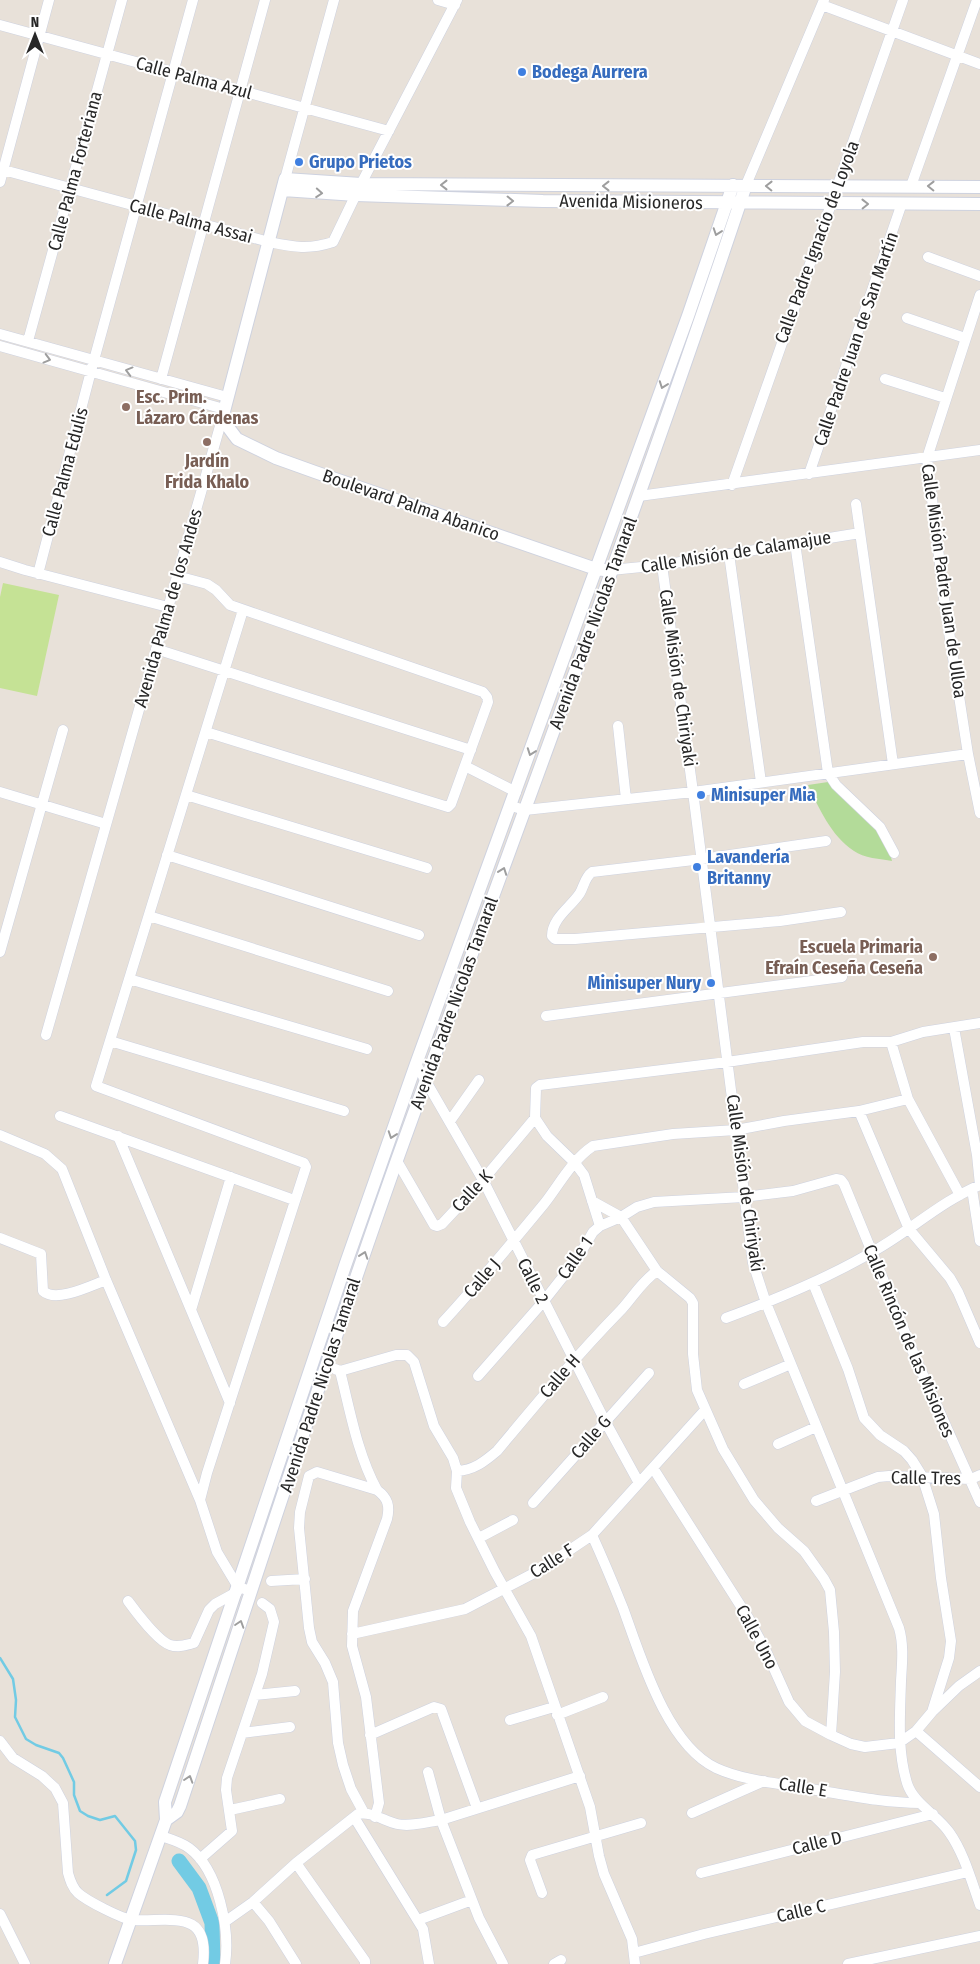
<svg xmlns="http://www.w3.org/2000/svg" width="980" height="1964" font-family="'Fira Sans Condensed',sans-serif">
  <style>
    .park { fill: #b3db99 }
    .pitch { fill: #c5e295 }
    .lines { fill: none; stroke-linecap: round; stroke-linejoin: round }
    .stream { stroke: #72cbe4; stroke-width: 2.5 }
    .river { stroke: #72cbe4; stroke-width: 15 }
    .minor-casing { stroke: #ced2df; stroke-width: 11 }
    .tertiary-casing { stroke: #ced2df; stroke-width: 14 }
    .minor { stroke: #fff; stroke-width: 10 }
    .tertiary { stroke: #fff; stroke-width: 12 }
    .oneway { stroke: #9e9e9e }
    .shop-dot { fill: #3f7fe0; stroke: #fff; stroke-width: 2 }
    .education-dot { fill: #8d6e63; stroke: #fff; stroke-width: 2 }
    .labels { text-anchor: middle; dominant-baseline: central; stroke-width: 4; stroke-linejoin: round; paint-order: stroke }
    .shop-label { font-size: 18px; font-weight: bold; fill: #366cbe; stroke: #fff; text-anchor: start }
    .street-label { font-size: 18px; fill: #272727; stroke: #fff }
    .education-label { font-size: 18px; font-weight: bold; fill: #785e54; stroke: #fff; text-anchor: start }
  </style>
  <rect width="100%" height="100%" fill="#e8e1d9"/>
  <path class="park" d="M828,782l50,47 9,14 5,18c-11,-2 -29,-3 -38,-10 -23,-15 -35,-43 -46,-66z"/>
  <path class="pitch" d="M3,583l56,12 -22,101 -37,-8v-91z"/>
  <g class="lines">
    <path class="stream" d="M0,1658l13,21 3,21 -1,17 11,22 10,6 23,8 4,5 11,24v13l6,16 8,5 12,4 15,-4 20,25 1,9 -10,31 -19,14"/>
    <path class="river" d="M179,1861l20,27 13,35 1,41"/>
    <g class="minor-casing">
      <path id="minor" d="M438,0l17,5
        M822,5l158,59
        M0,25l389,106
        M0,169l269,73c25,5 39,8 64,0l28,-58 96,-184
        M285,179l49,-179
        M0,182l49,-182
        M746,185l78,-185
        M911,186l66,-186
        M928,257l52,19
        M980,295l-53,163 18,148 23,148 12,59
        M907,318l58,20
        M0,334l227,63
        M28,341l94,-341
        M0,346l224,63
        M161,379l104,-379
        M885,379l60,19
        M809,474l93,-271
        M732,485l171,-485
        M639,496l341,-46
        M856,504l37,260
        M795,543l33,230 8,12 44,42 14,26
        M729,554l32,228
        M0,562l25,8 143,37
        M662,565l31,227 60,471 13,40 133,325c5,17 3,36 2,53 -1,35 -4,69 6,102 6,20 30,32 42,49 15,21 22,48 31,73
        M611,570l51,-5 198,-32
        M38,574l53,-203 102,-371
        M177,576l30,8 9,6 14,15 253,87 4,5 1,5 -37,102 -3,3 -242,-75
        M156,649l315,101
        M618,726l8,73
        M465,766l51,26
        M0,792l106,32
        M186,795l241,73
        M511,806l14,4 168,-18 275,-38
        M826,841l-124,18 -110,13c-7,5 -8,14 -12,21 -9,14 -28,25 -28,43l3,3h20l205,-18 61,-9
        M167,855l252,80
        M149,916l239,75
        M0,952l63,-222
        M129,979l238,70
        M546,1016l296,-39
        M954,1028l23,127 3,30
        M46,1035l176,-616
        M110,1041l234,70
        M891,1042l17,57 52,96
        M416,1064l67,116 122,241 34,62
        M859,1111l50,118 41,49 8,14 22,51
        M60,1116l234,84
        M535,1118l12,18 28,27 9,12 16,51
        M450,1121l29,-41
        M0,1135l45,19 17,15 44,111 94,220 17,52 21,35 13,4
        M118,1136l112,267
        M397,1161l37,64 3,1 5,-2 41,-44 52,-62 1,-30 4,-3 187,-23 136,-20h28l32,-10 57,-9
        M972,1189l8,52
        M592,1201l29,16 36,54 33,27 3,5v51l4,36 26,59 31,51 24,28 26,23 20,28 6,11 4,42 1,40 -4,63
        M0,1238l41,16 2,37c13,12 47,-5 63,-11
        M191,1310l40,-133
        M726,1318c53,-20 105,-41 153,-70 34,-20 65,-48 101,-63
        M443,1322c35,-38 68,-78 101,-118 15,-19 28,-44 49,-58l80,-12 63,-4 48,-9 75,-10 49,-12
        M335,1369l5,2c10,39 17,82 37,119
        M340,1371l56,-16h11l7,7 20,64 19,32 4,13 -1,17 14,34 25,50 36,64 59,171 9,49 5,18 28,65 3,25
        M478,1376l65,-74 34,-43 16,-27 7,-6 21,-9 16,-10 17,-5 90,-5 49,-6 43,-12 5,1 3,4 71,173 65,145
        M744,1384l47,-20
        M778,1444l38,-17
        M653,1468l96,151 18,34 22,49 16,19 26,14 20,9 14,3 34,-4 17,-12 16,-19 17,-54 2,-17 -10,-63 -7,-64 -12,-38 -10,-16 -8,-9 -24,-16 -16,-17 -16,-49 -35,-86
        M457,1471c17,-1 27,-9 40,-20 40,-48 80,-96 124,-141 12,-13 21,-29 36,-39
        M200,1500l7,-27 99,-306 -2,-4 -208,-77 147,-476
        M816,1501l62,-24 11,-1 82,3 9,-4
        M533,1503l116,-130
        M592,1535c11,24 21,48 31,73 18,49 43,136 93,160 26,12 59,15 88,20 39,6 77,15 116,15
        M479,1538l34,-18
        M271,1581l34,-2
        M128,1601c8,11 30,40 42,44 8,3 16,0 24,-2l15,-33 6,-6 22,-12
        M352,1634l113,-25 75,-39 52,-35 113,-125
        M255,1695l40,-4
        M933,1711l26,-25 21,-15
        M557,1715l46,-18
        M510,1720l44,-13
        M916,1731l64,56
        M242,1733l48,-6
        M370,1735l64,-28 7,2 36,99
        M0,1741l13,17 29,18 13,12 8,15 5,70c2,7 4,14 10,20 9,8 44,26 55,27 38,2 77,-12 70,44
        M428,1772l13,48 38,98 24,46
        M230,1810l50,-11
        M364,1813l-13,-24 -8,-24 -5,-22 -5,-61 -8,-19 -13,-21 -3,-14 -10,-100 1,-16 9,-36 8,-4 60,18c11,8 13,16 10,29l-34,92 -1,35 14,51 13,106 -4,14
        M692,1813l72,-32
        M354,1817l69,112 6,35
        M161,1836c9,3 20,6 28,12 30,22 41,82 36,116
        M200,1859l32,-28 -6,-41 1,-12 35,-104 12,-52 -4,-13 -8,-6
        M296,1863l69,98v3
        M701,1873l232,-59
        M542,1893l-12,-33 2,-5 109,-32
        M253,1902l16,19 27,43
        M0,1914l25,50
        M418,1920l54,-20
        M226,1921l27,-19 43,-39 62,-49c13,-3 26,7 39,10 14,3 30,-2 44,-4l139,-44
        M634,1953l70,-19 264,-62
        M554,1964l7,-4
        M848,1964l132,-28"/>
    </g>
    <g class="tertiary-casing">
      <path id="tertiary" d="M283,190l73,5 187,6 437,3
        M604,570l-8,-1 -281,-97 -39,-14 -39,-19 -15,-20 63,-240 76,5 619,3
        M166,1820l11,-8 3,-6c72,-216 141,-432 217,-646 117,-325 240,-647 349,-975
        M115,1964l51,-144 -1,-18 181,-539 70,-199 272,-748 45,-131"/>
    </g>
    <use href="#minor" class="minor"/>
    <use href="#tertiary" class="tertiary"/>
  </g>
  <defs><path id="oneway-chevron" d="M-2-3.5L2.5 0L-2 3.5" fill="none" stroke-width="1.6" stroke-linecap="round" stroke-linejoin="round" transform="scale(1.25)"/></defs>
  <g class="oneway">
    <use href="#oneway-chevron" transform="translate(444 185) rotate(-180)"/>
    <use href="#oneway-chevron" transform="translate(606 186) rotate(180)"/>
    <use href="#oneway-chevron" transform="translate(769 186) rotate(-179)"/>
    <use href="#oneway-chevron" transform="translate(931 186) rotate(-179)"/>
    <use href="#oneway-chevron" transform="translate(319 193) rotate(4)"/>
    <use href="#oneway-chevron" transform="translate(510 201) rotate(1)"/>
    <use href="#oneway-chevron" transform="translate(865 204) rotate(-1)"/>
    <use href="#oneway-chevron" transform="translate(717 232) rotate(109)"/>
    <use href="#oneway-chevron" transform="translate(47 359) rotate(15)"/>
    <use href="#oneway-chevron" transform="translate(129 371) rotate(-165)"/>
    <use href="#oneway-chevron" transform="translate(663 385) rotate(110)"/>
    <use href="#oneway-chevron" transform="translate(531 752) rotate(110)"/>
    <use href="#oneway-chevron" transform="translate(503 871) rotate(-70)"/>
    <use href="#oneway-chevron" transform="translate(392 1135) rotate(109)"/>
    <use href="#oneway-chevron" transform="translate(364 1255) rotate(-71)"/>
    <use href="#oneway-chevron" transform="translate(240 1624) rotate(-72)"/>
    <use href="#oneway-chevron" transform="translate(189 1779) rotate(-72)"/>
  </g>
  <g class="shop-dot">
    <circle cx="522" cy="72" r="5"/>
    <circle cx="299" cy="162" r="5"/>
    <circle cx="701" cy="795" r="5"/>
    <circle cx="697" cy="867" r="5"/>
    <circle cx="711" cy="983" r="5"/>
  </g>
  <g class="education-dot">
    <circle cx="126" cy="407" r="5"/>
    <circle cx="207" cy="442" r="5"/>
    <circle cx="933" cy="957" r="5"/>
  </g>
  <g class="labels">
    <g class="shop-label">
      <text x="532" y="72">Bodega Aurrera</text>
      <text x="309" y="162">Grupo Prietos</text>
      <text x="711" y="795">Minisuper Mia</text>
      <text x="707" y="857">Lavandería<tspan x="707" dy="21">Britanny</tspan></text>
      <text x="701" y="983" text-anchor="end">Minisuper Nury</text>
    </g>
    <g class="street-label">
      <text transform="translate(194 78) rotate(15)">Calle Palma Azul</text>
      <text transform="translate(75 171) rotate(-75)">Calle Palma Forteriana</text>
      <text transform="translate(631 202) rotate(1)">Avenida Misioneros</text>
      <text transform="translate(191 221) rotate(15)">Calle Palma Assai</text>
      <text transform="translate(817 242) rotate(-70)">Calle Padre Ignacio de Loyola</text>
      <text transform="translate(856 339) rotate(-71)">Calle Padre Juan de San Martín</text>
      <text transform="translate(65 472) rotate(-75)">Calle Palma Edulis</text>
      <text transform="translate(411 505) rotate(19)">Boulevard Palma Abanico</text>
      <text transform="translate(736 552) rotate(-9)">Calle Misión de Calamajue</text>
      <text transform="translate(944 581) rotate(82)">Calle Misión Padre Juan de Ulloa</text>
      <text transform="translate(168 608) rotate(-74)">Avenida Palma de los Andes</text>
      <text transform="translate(593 623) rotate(-70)">Avenida Padre Nicolas Tamaral</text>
      <text transform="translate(678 678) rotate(82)">Calle Misión de Chiriyaki</text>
      <text transform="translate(454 1003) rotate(-70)">Avenida Padre Nicolas Tamaral</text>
      <text transform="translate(745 1183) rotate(82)">Calle Misión de Chiriyaki</text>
      <text transform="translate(472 1191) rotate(-47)">Calle K</text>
      <text transform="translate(575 1258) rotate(-55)">Calle 1</text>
      <text transform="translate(482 1278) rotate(-49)">Calle J</text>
      <text transform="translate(533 1281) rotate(64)">Calle 2</text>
      <text transform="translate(909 1341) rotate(67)">Calle Rincón de las Misiones</text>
      <text transform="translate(560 1376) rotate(-49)">Calle H</text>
      <text transform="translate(320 1385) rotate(-72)">Avenida Padre Nicolas Tamaral</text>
      <text transform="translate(591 1437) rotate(-49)">Calle G</text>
      <text transform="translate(926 1478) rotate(1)">Calle Tres</text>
      <text transform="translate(552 1561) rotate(-32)">Calle F</text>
      <text transform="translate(757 1637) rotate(62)">Calle Uno</text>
      <text transform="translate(803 1787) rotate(9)">Calle E</text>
      <text transform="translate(817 1843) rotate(-14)">Calle D</text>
      <text transform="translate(801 1911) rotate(-13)">Calle C</text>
    </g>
    <g class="education-label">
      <text x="136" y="397">Esc. Prim.<tspan x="136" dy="21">Lázaro Cárdenas</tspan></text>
      <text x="207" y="461" text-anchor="middle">Jardín<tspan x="207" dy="21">Frida Khalo</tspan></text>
      <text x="923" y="947" text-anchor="end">Escuela Primaria<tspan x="923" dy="21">Efraín Ceseña Ceseña</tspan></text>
    </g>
  </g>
  <g transform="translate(35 35)" stroke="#ffffff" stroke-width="4" paint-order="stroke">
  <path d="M0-4L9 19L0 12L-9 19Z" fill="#272727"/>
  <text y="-8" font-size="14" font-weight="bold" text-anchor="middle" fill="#272727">N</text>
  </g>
</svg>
